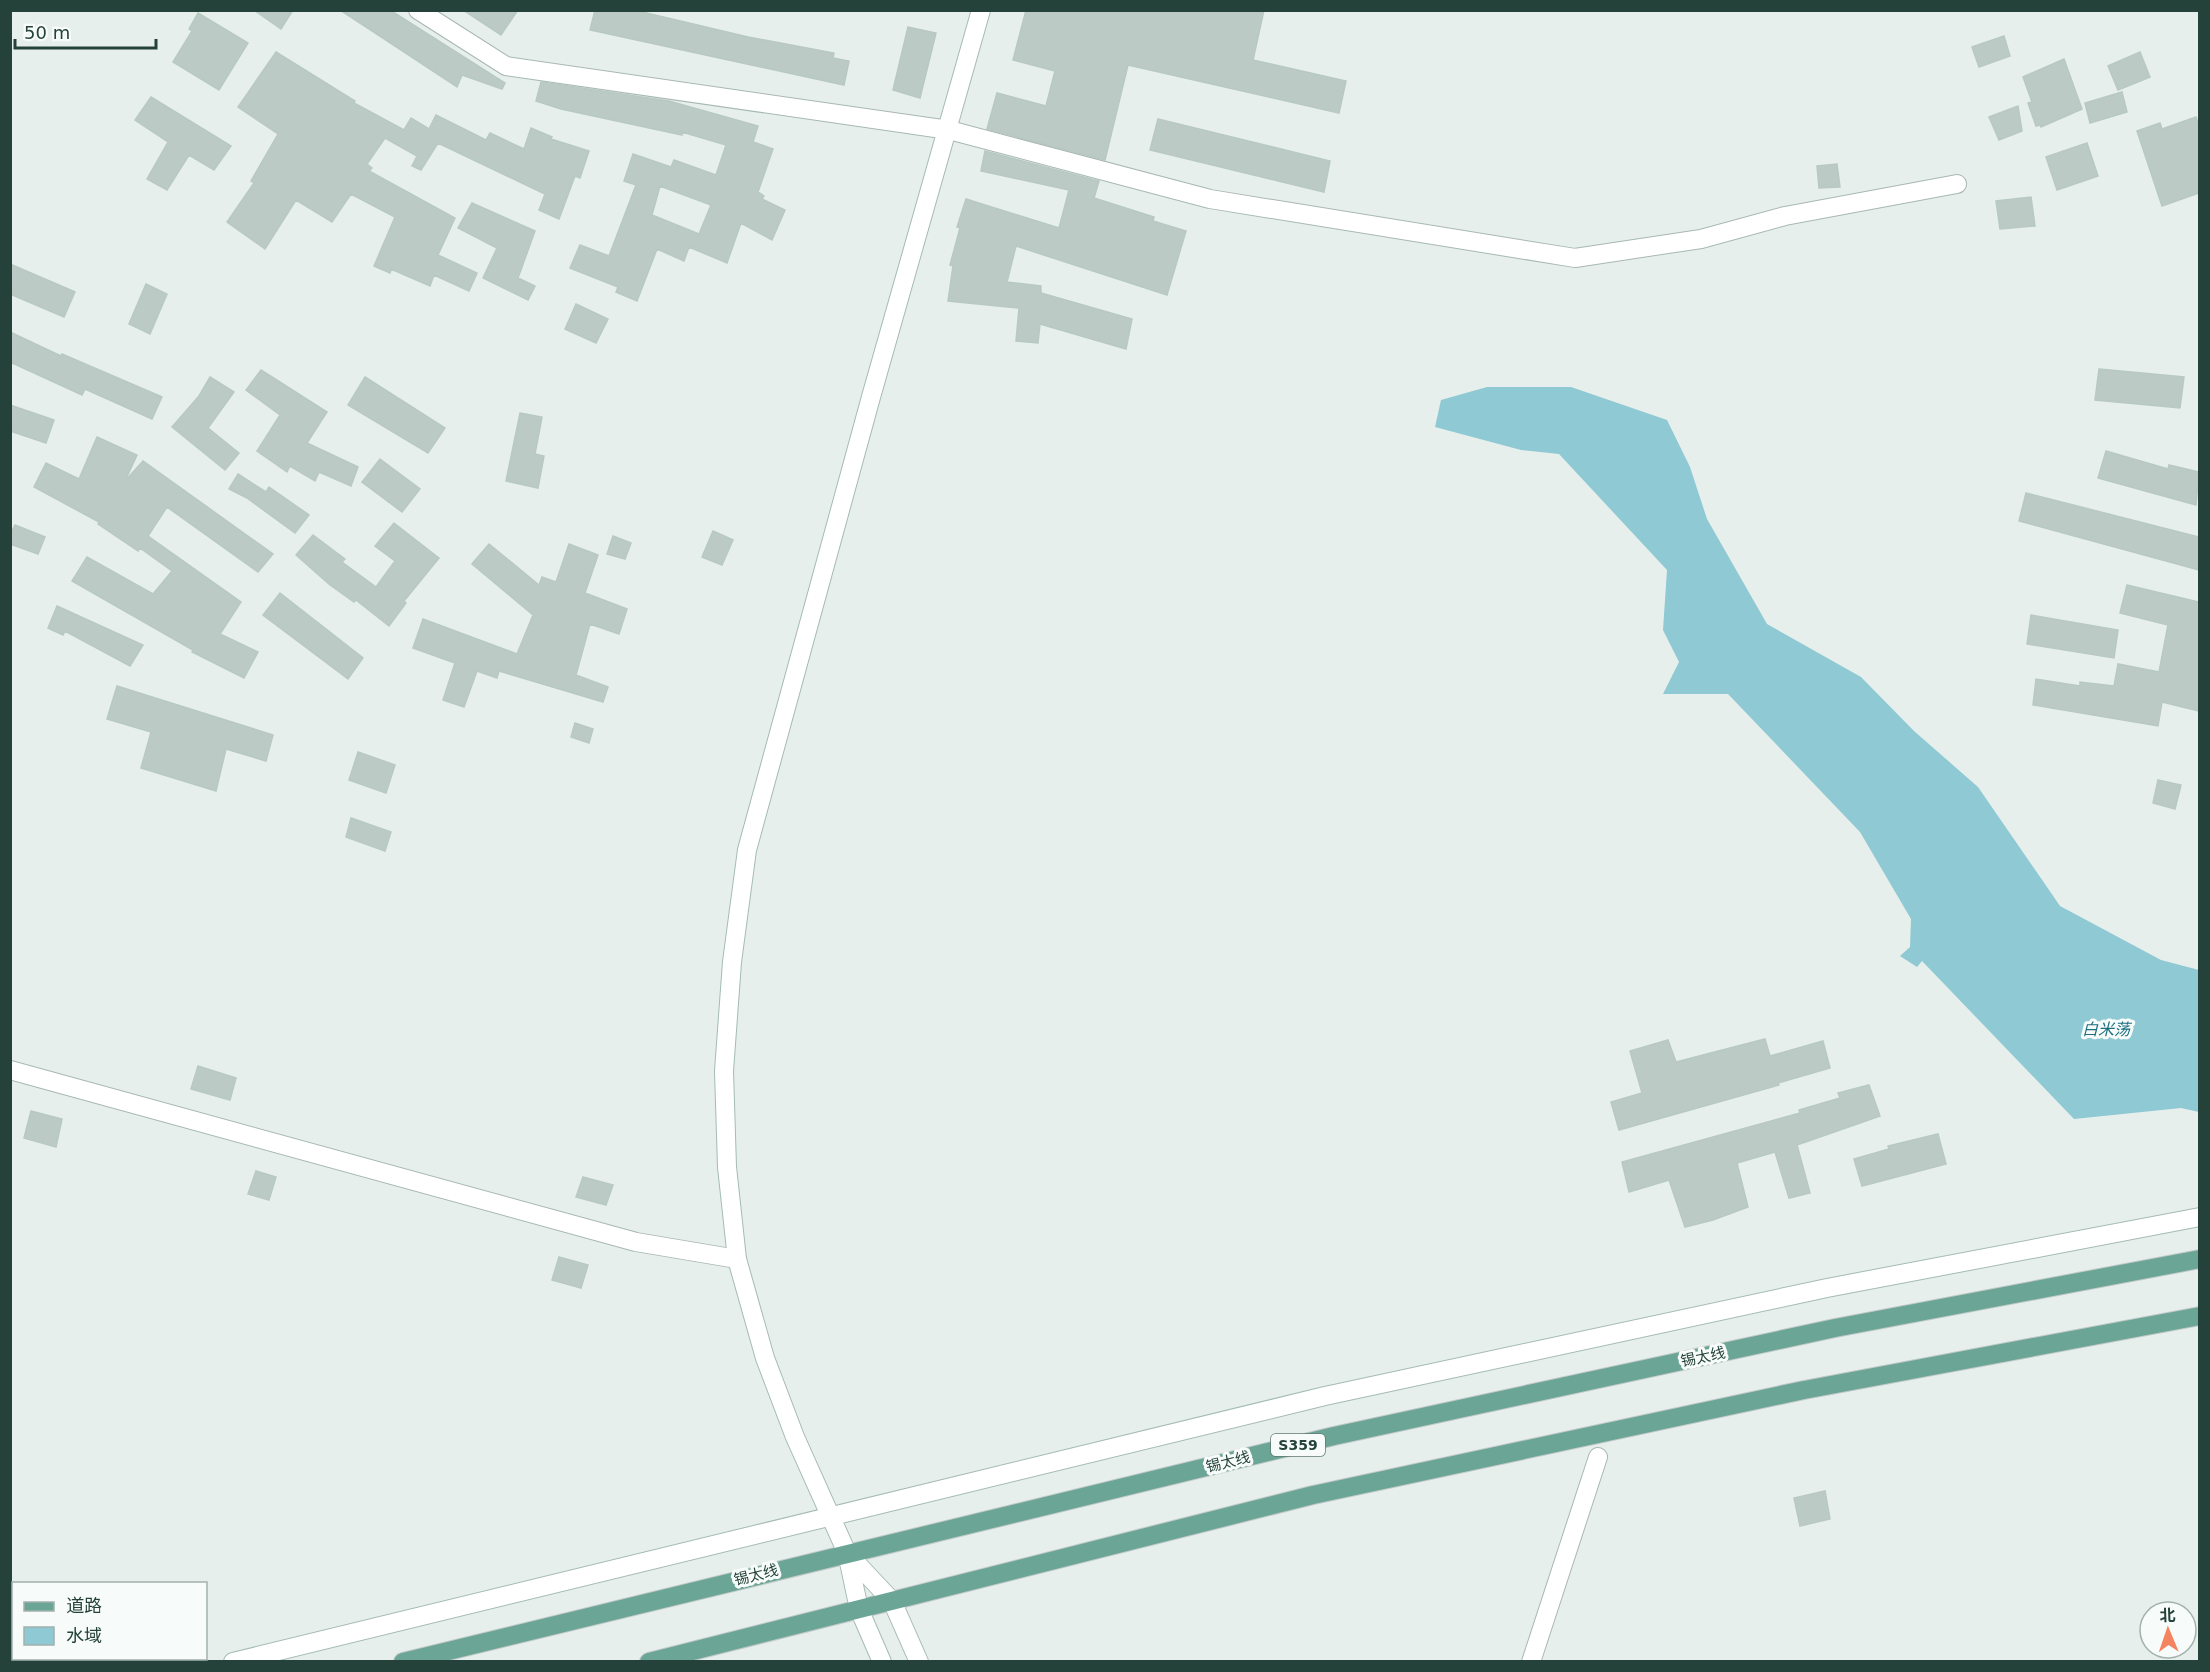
<svg xmlns="http://www.w3.org/2000/svg" width="2210" height="1672" font-family="'DejaVu Sans','Noto Sans SC',sans-serif">
  <style>
    .water { fill: #8ec9d4 }
    .building { fill: #bbcac4; stroke: #b8c9c2; stroke-width: 1.5; fill-rule: evenodd }
    .lines { fill: none; stroke-linecap: round; stroke-linejoin: round }
    .street-casing { stroke: #a8b8b2; stroke-width: 20 }
    .secondary-casing { stroke: #a4bbb3; stroke-width: 20 }
    .primary-casing { stroke: #c2cac8; stroke-width: 20 }
    .street { stroke: #fff; stroke-width: 18 }
    .secondary { stroke: #fff; stroke-width: 18 }
    .primary { stroke: #6aa596; stroke-width: 18 }
    .labels { text-anchor: middle; dominant-baseline: central; stroke-width: 6; stroke-linejoin: round; paint-order: stroke }
    .shield { fill: #f7fbf9; stroke: #637a73; stroke-width: 1.5 }
    .shield-label { font-size: 14px; font-weight: bold; fill: #24423a }
    .street-label { font-size: 15px; fill: #24423a; stroke: #f7fbf9 }
    .water-label { font-size: 16px; font-style: italic; fill: #1c6f80; stroke: #f7fbf9 }
  </style>
  <rect width="100%" height="100%" fill="#e6efeb"/>
  <path class="water" d="M1487,387h84l96,33 23,47 17,52 60,105 94,53 53,54 64,56 82,119 101,54 38,10v142l-18,-4 -107,11 -152,-158 -5,6 -17,-11 10,-9 1,-28 -51,-87 -132,-138h-65l16,-32 -16,-32 4,-60 -108,-116 -38,-4 -86,-23 6,-27z"/>
  <path class="building" d="M254,10h39l-12,19z
    M340,10h50l115,73 -3,6 -40,-14 -5,12z
    M463,10h55l-17,25z
    M595,10h39l114,27 86,16 -1,5 16,3 -5,24 -254,-55z
    M1026,10h238l-11,50 93,21 -7,32 -211,-48 -23,95 -118,-31 10,-36 49,13 9,-35 -42,-11z
    M198,13l50,30 -29,47 -46,-28 19,-31 -3,-2z
    M908,27l28,6 -16,65 -27,-8z
    M2004,36l6,20 -31,11 -7,-20z
    M276,52l79,49 -1,2 50,27 7,-12 18,11 7,-14 50,25 4,-7 34,16 7,-21 21,9 -1,2 38,12 -9,27 -5,-2 -16,43 -20,-9 6,-16 -107,-51 -17,27 -9,-4 5,-10 -32,-18 -18,26 5,4 -3,3 86,47 -17,37 39,18 -8,18 -35,-16 -4,11 -39,-17 -1,4 -16,-7 21,-49 -44,-23 -19,28 -36,-22 -31,49 -38,-27 27,-39 -3,-2 27,-47 -40,-27z
    M2140,52l10,25 -32,13 -10,-24z
    M2064,59l18,50 -41,18 -1,-2 -4,1 -8,-23 4,-1 -9,-25z
    M541,82l128,19 89,25 -5,16 20,7 -15,43 6,4 -2,3 23,11 -13,30 -31,-17 -14,40 -38,-16 -5,14 -27,-12 -20,52 -21,-9 2,-5 -48,-19 10,-23 29,11 27,-71 -12,-4 9,-27 38,13 3,-7 42,15 10,-30 -44,-13v3l-121,-26 -25,-8zM660,186l51,19 -12,29 -47,-19z
    M2122,92l5,20 -37,11 -5,-20z
    M151,97l80,49 -17,24 -25,-15 -22,35 -20,-11 21,-37 -33,-22z
    M2018,106l4,25 -23,9 -10,-23z
    M2196,117l3,9v67l-37,13 -25,-75 23,-8 2,6z
    M1158,119l172,42 -6,31 -174,-42z
    M2087,143l11,33 -41,14 -11,-33z
    M985,151l114,30 -5,17 60,19 -1,4 33,10 -19,64 -151,-49 -9,36 34,4v7l91,26 -6,30 -86,-25 -2,19 -22,-2 3,-33 -71,-7 5,-35 -3,-1 10,-37 -3,-1 9,-28 93,29 10,-38 -88,-19z
    M1837,164l3,23 -21,1 -2,-22z
    M2031,197l4,29 -35,3 -4,-28z
    M472,203l63,28 -17,47 17,8 -7,14 -45,-22 14,-30 -39,-20z
    M10,264l65,28 -11,25 -54,-23z
    M146,284l21,10 -17,40 -21,-10z
    M576,304l32,15 -12,24 -31,-14z
    M10,332l51,24 1,-2 100,43 -10,22 -67,-30 -3,6 -72,-33z
    M2099,369l85,8 -4,31 -85,-8z
    M261,370l66,42 -20,31 51,24 -7,19 -32,-14 -4,9 -25,-15 -3,6 -30,-21 23,-36 -34,-25z
    M210,377l24,15 -26,36 31,25 -14,17 -53,-43 27,-31z
    M365,377l80,51 -17,25 -80,-48z
    M10,405l44,15 -8,23 -36,-12z
    M520,413l22,4 -7,37 9,2 -6,32 -32,-7z
    M97,437l40,18 -12,26 18,-20 130,93 -15,18 -91,-65 -19,29 93,66 -21,32 38,18 -14,26 -52,-26 1,-2 -121,-69 15,-24 66,37 19,-23 -32,-23 -2,3 -40,-27 1,-2 -65,-35 12,-24 33,16z
    M2106,451l62,18 1,-4 30,7 -3,33 -98,-27z
    M380,459l40,30 -18,23 -40,-30z
    M238,474l28,18 3,-5 40,28 -14,18 -48,-35 -18,-9z
    M2026,493l173,44v33l-180,-49z
    M394,523l45,35 -35,43 2,2 -17,23 -33,-26 -2,2 -24,-17 -34,-30 17,-20 32,24 -3,3 34,25 19,-26 -20,-15z
    M15,525l30,12 -7,17 -28,-10v-9z
    M713,531l20,9 -11,25 -20,-8z
    M613,536l18,7 -6,16 -18,-5z
    M489,544l50,41 3,-8 14,5 13,-38 29,11 -13,38 42,16 -8,25 -29,-10 -14,51 32,12 -5,15 -104,-31 -2,7 -20,-7 -13,36 -21,-7 12,-37 -42,-15 10,-29 94,35 16,-39 -61,-51z
    M2127,585l72,17v109l-37,-9 -4,24 -125,-21 3,-26 44,7v-4l34,4 4,-22 41,8 9,-47 -48,-12z
    M280,593l83,65 -15,21 -85,-64z
    M57,606l86,39 -13,21 -65,-35 -2,4 -15,-7z
    M2031,615l87,15 -4,28 -87,-14z
    M117,686l156,49 -7,26 -40,-12 -10,42 -75,-23 10,-36 -44,-13z
    M575,723l18,6 -4,14 -18,-6z
    M358,752l37,13 -9,28 -37,-13z
    M2158,780l23,5 -6,24 -22,-6z
    M351,818l40,14 -6,19 -39,-14z
    M1765,1039l5,17 53,-15 7,27 -52,15 1,2 -160,45 -8,-28 31,-9 -12,-42 38,-11 8,22z
    M198,1066l38,12 -6,22 -39,-11z
    M1869,1085l11,31 -83,29 13,48 -21,5 -14,-46 -38,11 11,44 -35,13 -28,7 -16,-47 -40,12 -7,-30 178,-49 -1,-3 41,-12 -2,-5z
    M31,1111l31,8 -6,28 -32,-9z
    M1938,1134l8,30 -84,22 -8,-27 35,-10 -1,-3z
    M256,1171l20,6 -7,23 -21,-6z
    M583,1177l30,8 -7,20 -30,-8z
    M559,1257l29,8 -7,23 -29,-8z
    M1825,1491l5,28 -30,7 -6,-28z"/>
  <g class="lines">
    <g class="street-casing">
      <path id="street" d="M418,10l88,56 443,64 261,69 365,59 126,-19 84,-23 172,-32
        M10,1070l626,172 101,17
        M1531,1662l67,-205"/>
    </g>
    <g class="secondary-casing">
      <path id="secondary" d="M847,1553l-52,-116 -30,-79 -28,-99 -10,-92 -3,-96 8,-109 15,-112 124,-453 110,-387
        M233,1662l1092,-266 502,-108 373,-71
        M882,1662l-23,-53 -12,-56 45,48 27,61"/>
    </g>
    <g class="primary-casing">
      <path id="primary" d="M403,1662l931,-226 501,-108 365,-69
        M649,1662l664,-167 491,-105 396,-74"/>
    </g>
    <use href="#street" class="street"/>
    <use href="#secondary" class="secondary"/>
    <use href="#primary" class="primary"/>
  </g>
  <g class="labels">
    <rect class="shield" x="1271" y="1434" width="54" height="22" rx="4.5"/>
    <g class="shield-label">
      <text x="1298" y="1445">S359</text>
    </g>
    <g class="street-label">
      <text transform="translate(1703 1357) rotate(-12)">锡太线</text>
      <text transform="translate(1228 1462) rotate(-14)">锡太线</text>
      <text transform="translate(756 1575) rotate(-14)">锡太线</text>
    </g>
    <g class="water-label">
      <text x="2106" y="1029">白米荡</text>
    </g>
  </g>
  <rect width="2210" height="1672" fill="none" stroke="#24423a" stroke-width="24"/>
  <rect x="12" y="1582" width="195" height="78" fill="#f7fbf9" stroke="#a3b1ad" stroke-width="1.5"/>
  <rect x="24" y="1602" width="30" height="9" fill="#6aa596" stroke="#a3b1ad" stroke-width="1.5"/>
  <text x="66" y="1612" font-size="18" fill="#24423a">道路</text>
  <rect x="24" y="1627" width="30" height="18" fill="#8ec9d4" stroke="#a3b1ad" stroke-width="1.5"/>
  <text x="66" y="1642" font-size="18" fill="#24423a">水域</text>
  <g transform="translate(2168 1630) rotate(358)"><circle r="28" fill="#f7fbf9" stroke="#a3b1ad" stroke-width="1.5"/>
  <path d="M0-4.5L10 22L0 15L-10 22Z" fill="#f4845f"/>
  <text y="-9" font-size="16" font-weight="bold" text-anchor="middle" fill="#24423a">北</text>
  </g>
  <path d="M15 39v9h141v-9" fill="none" stroke="#24423a" stroke-width="3"/>
  <text x="24" y="39" font-size="18" fill="#24423a" stroke="#f7fbf9" stroke-width="4.5" paint-order="stroke">50 m</text>
</svg>
